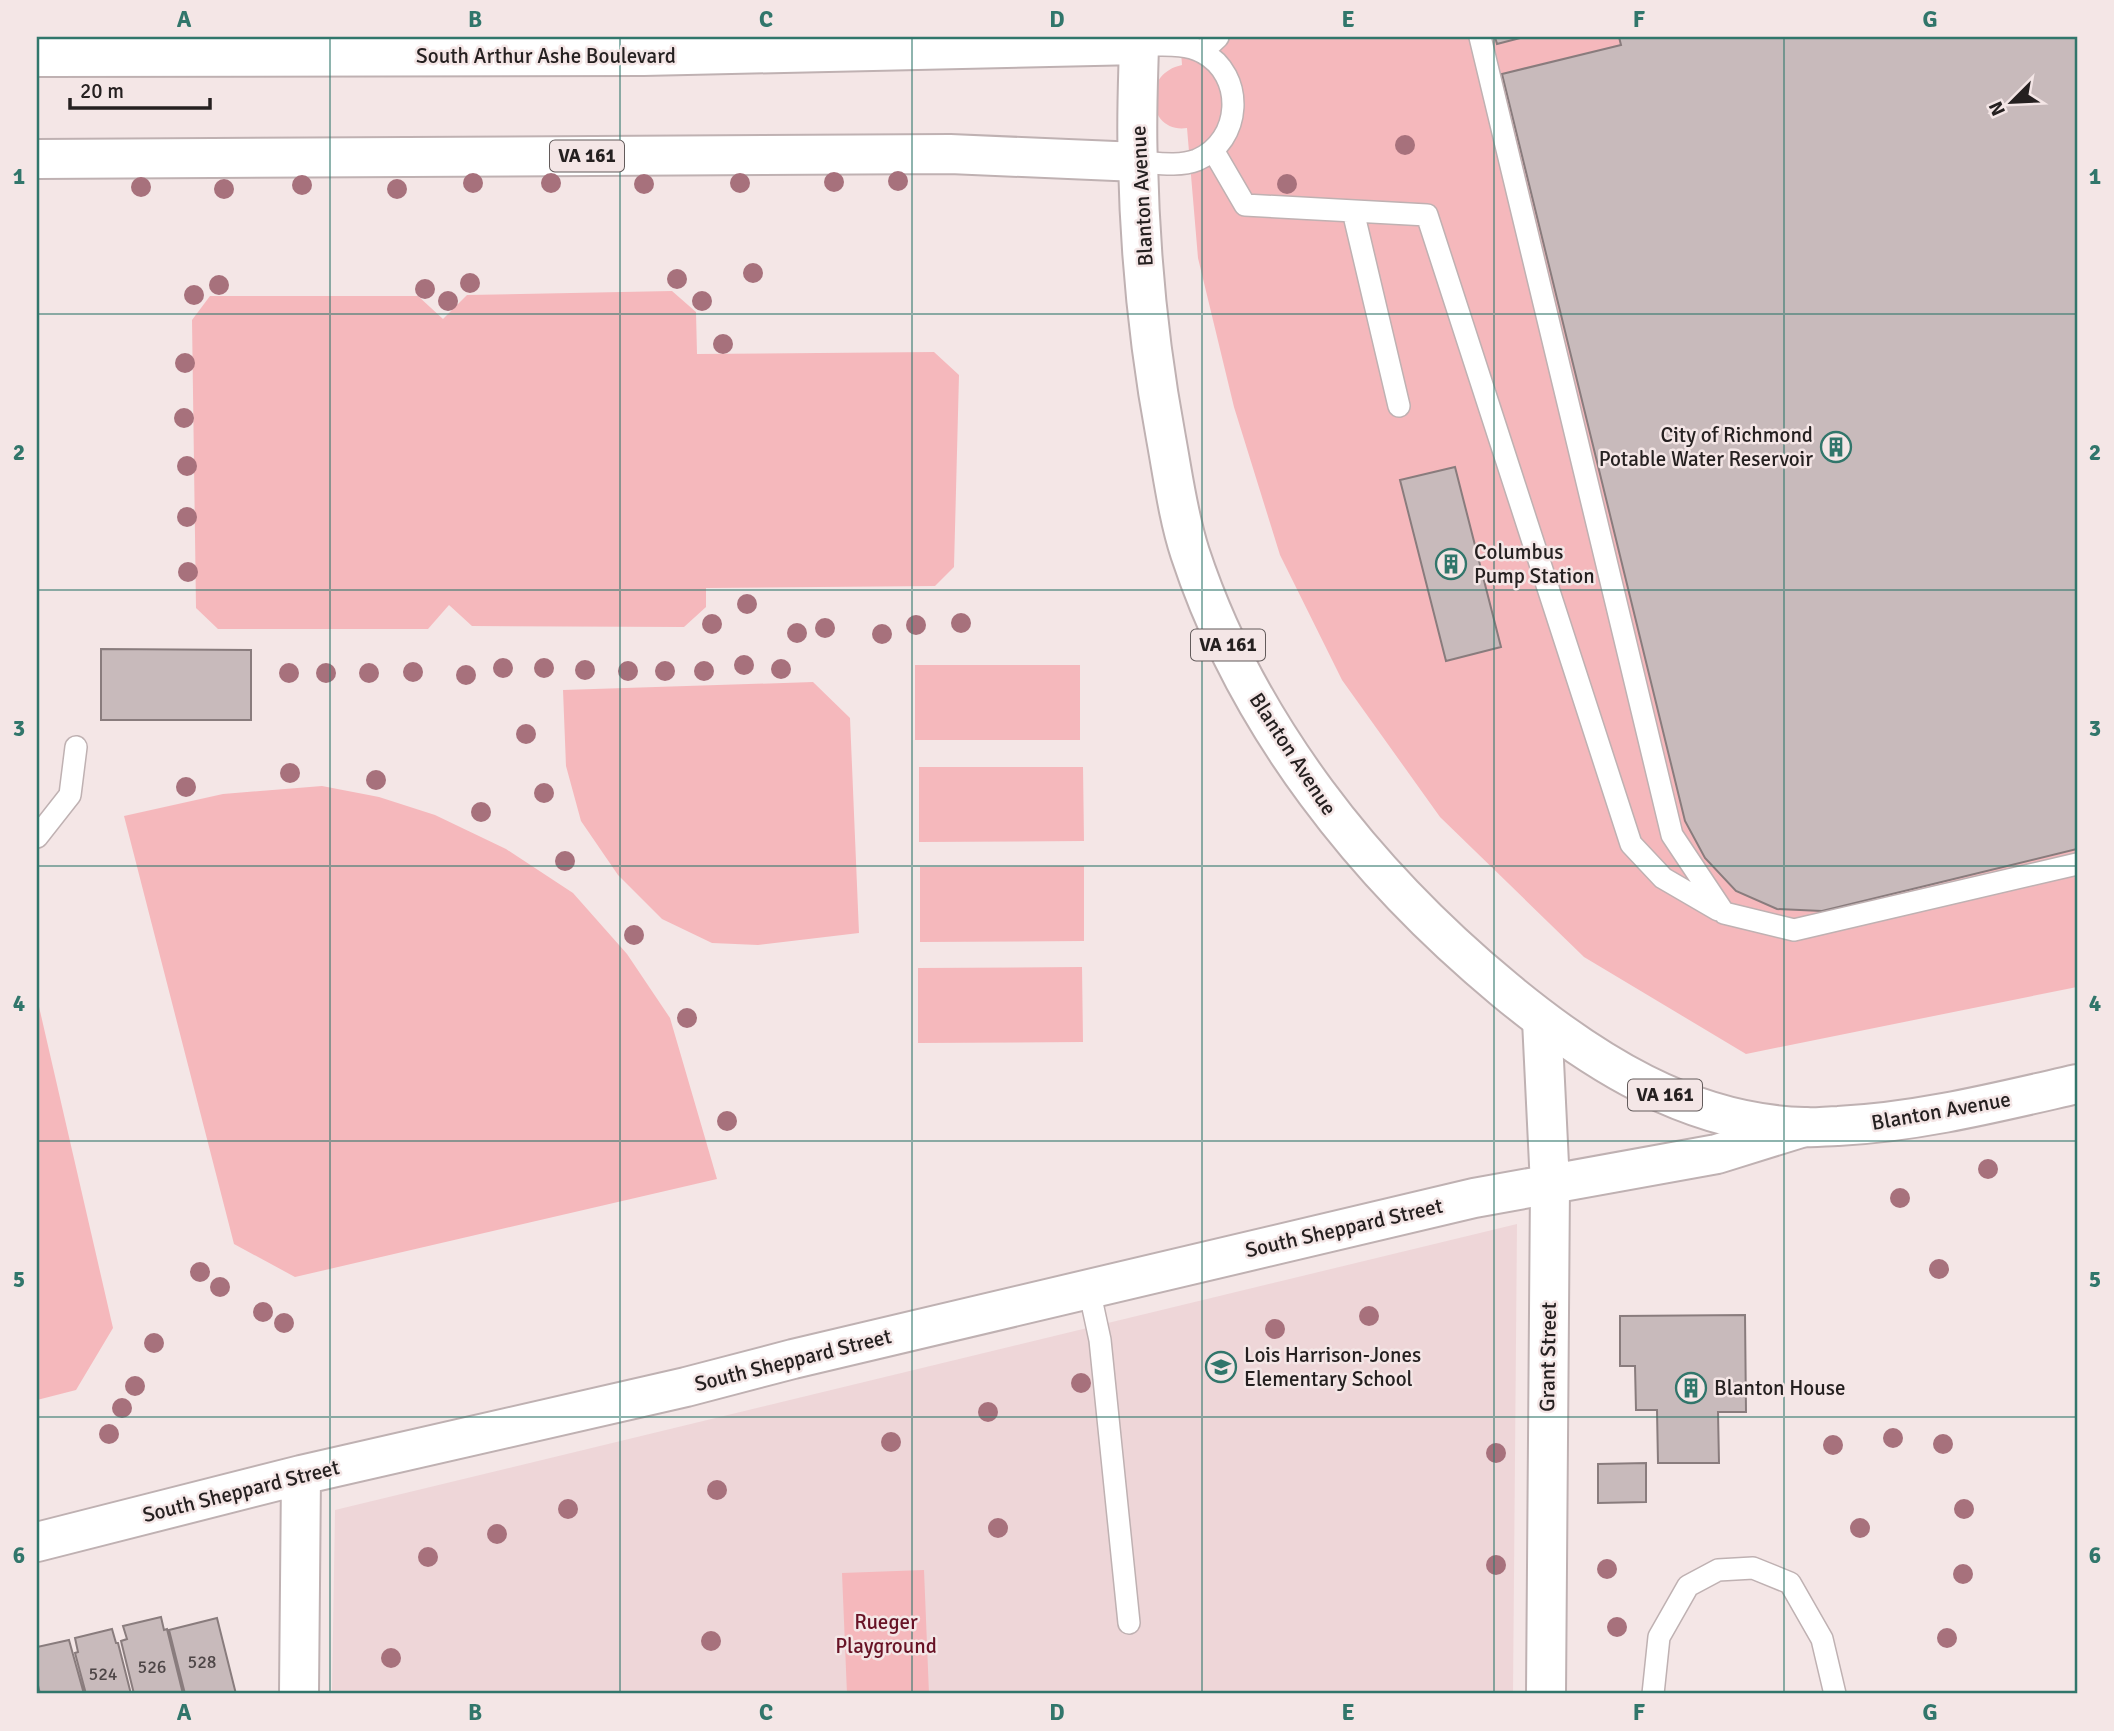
<svg xmlns="http://www.w3.org/2000/svg" width="2114" height="1731" font-family="Signika,sans-serif">
  <style>
    .built { fill: #eed6d8 }
    .green { fill: #f5b8bc }
    .building { fill: #c8babb; stroke: #897c7d; stroke-width: 2 }
    .lines { fill: none; stroke-linecap: round; stroke-linejoin: round }
    .service-casing { stroke: #bfb1b2; stroke-width: 24 }
    .minor-casing { stroke: #bfb1b2; stroke-width: 42 }
    .tertiary-casing { stroke: #bfb1b2; stroke-width: 42 }
    .primary-casing { stroke: #bfb1b2; stroke-width: 42 }
    .motorway-casing { stroke: #bfb1b2; stroke-width: 42 }
    .service { stroke: #fff; stroke-width: 21 }
    .minor { stroke: #fff; stroke-width: 38 }
    .tertiary { stroke: #fff; stroke-width: 38 }
    .primary { stroke: #fff; stroke-width: 38 }
    .motorway { stroke: #fff; stroke-width: 38 }
    .tree { fill: #a7717c }
    .grid { fill: none; stroke: #31766b; stroke-width: 2; stroke-opacity: 0.55 }
    .labels { text-anchor: middle; dominant-baseline: central; stroke-width: 5; stroke-linejoin: round; paint-order: stroke }
    .number-label { font-size: 18px; fill: #4e4647 }
    .shield { fill: #f4e6e6; stroke: #635b5b; stroke-width: 2 }
    .shield-label { font-size: 19px; font-weight: bold; fill: #252020 }
    .street-label { font-size: 21px; fill: #252020; stroke: #f4e6e6 }
    .poi-label { font-size: 21px; fill: #252020; stroke: #f4e6e6; text-anchor: start }
    .park-label { font-size: 21px; fill: #681225; stroke: #f4e6e6 }
    .neatline { fill: none; stroke: #31766b; stroke-width: 2.5 }
    .grid-label { font-size: 23px; text-anchor: middle; font-weight: bold; fill: #31766b }
  </style>
  <rect width="100%" height="100%" fill="#f4e6e6"/>
  <path class="built" d="M1517,1224l-4,470h-1181l3,-184z"/>
  <path class="green" d="M1180,37h897v950l-331,67 -162,-97 -144,-140 -98,-137 -62,-125 -46,-148 -36,-149 -11,-130c-39,6 -48,-54 -5,-63z
    M672,291l24,21 1,42 237,-2 25,23 -5,192 -19,19 -229,2v19l-22,20 -212,-1 -23,-21 -21,24h-210l-22,-21 -4,-288 18,-24h208l25,23 24,-24z
    M915,665h165v75h-165z
    M813,682l37,36 9,215 -101,12 -46,-2 -50,-24 -44,-44 -37,-54 -15,-55 -3,-76z
    M919,767h164l1,74 -165,1z
    M322,786l57,11 56,18 71,34 67,44 54,61 43,64 47,161 -422,98 -61,-33 -110,-428 99,-22z
    M1084,866v75l-164,1v-75z
    M1082,967l1,75 -165,1v-75z
    M37,998l76,330 -37,62 -39,10z
    M924,1570l5,124h-82l-5,-121z"/>
  <path class="building" d="M1495,37h29l-27,7z
    M1619,37h458v812l-255,62 -45,-2 -41,-18 -31,-33 -20,-37 -183,-747 119,-29z
    M1455,467l46,180 -55,14 -46,-181z
    M101,649l150,1v70h-150z
    M1745,1315l1,97h-28l1,51h-61l-1,-53h-21l-1,-44h-15v-50z
    M1646,1463v39l-48,1v-39z
    M161,1617l3,13 3,-1 16,65h-49l-13,-53 6,-2 -4,-13z
    M217,1618l19,76h-51l-16,-64z
    M112,1629l4,14h2l13,51h-45l-11,-41 3,-1 -3,-14z
    M69,1640l15,54h-44l-3,-13v-34z"/>
  <g class="lines">
    <g class="service-casing">
      <path id="service" d="M1480,37l192,798 52,78 70,17 283,-66
        M1202,52l16,-15
        M1213,150l32,55 182,10 204,629 32,34 55,32
        M1138,162c18,1 41,5 59,-2 45,-19 49,-85 5,-108 -18,-10 -43,-6 -63,-7
        M1353,211l46,195
        M37,837l33,-42 6,-48
        M1089,1289l11,51 29,283
        M1653,1694l6,-57 29,-51 30,-16 35,-2 37,15 32,56 13,55"/>
    </g>
    <g class="minor-casing">
      <path id="minor" d="M1546,1694l4,-509"/>
    </g>
    <g class="tertiary-casing">
      <path id="tertiary" d="M1542,1020l8,165
        M37,1542l264,-67 385,-88 107,-28 681,-161 243,-44 87,-27
        M299,1694l2,-219"/>
    </g>
    <g class="primary-casing">
      <path id="primary" d="M37,57l607,-1 495,-11c-1,39 -3,79 -1,118 2,92 11,184 28,275 7,38 12,78 24,115 57,173 176,322 315,437 86,71 184,134 299,137 11,1 23,-1 34,-1 81,-4 160,-24 239,-42
        M37,159l913,-5 188,8"/>
    </g>
    <g class="motorway-casing">
      <path id="motorway" d="M44,37l98,19"/>
    </g>
    <use href="#service" class="service"/>
    <use href="#minor" class="minor"/>
    <use href="#tertiary" class="tertiary"/>
    <use href="#primary" class="primary"/>
    <use href="#motorway" class="motorway"/>
  </g>
  <g class="tree">
    <circle cx="1405" cy="145" r="10"/>
    <circle cx="898" cy="181" r="10"/>
    <circle cx="834" cy="182" r="10"/>
    <circle cx="473" cy="183" r="10"/>
    <circle cx="551" cy="183" r="10"/>
    <circle cx="740" cy="183" r="10"/>
    <circle cx="644" cy="184" r="10"/>
    <circle cx="1287" cy="184" r="10"/>
    <circle cx="302" cy="185" r="10"/>
    <circle cx="141" cy="187" r="10"/>
    <circle cx="224" cy="189" r="10"/>
    <circle cx="397" cy="189" r="10"/>
    <circle cx="753" cy="273" r="10"/>
    <circle cx="677" cy="279" r="10"/>
    <circle cx="470" cy="283" r="10"/>
    <circle cx="219" cy="285" r="10"/>
    <circle cx="425" cy="289" r="10"/>
    <circle cx="194" cy="295" r="10"/>
    <circle cx="448" cy="301" r="10"/>
    <circle cx="702" cy="301" r="10"/>
    <circle cx="723" cy="344" r="10"/>
    <circle cx="185" cy="363" r="10"/>
    <circle cx="184" cy="418" r="10"/>
    <circle cx="187" cy="466" r="10"/>
    <circle cx="187" cy="517" r="10"/>
    <circle cx="188" cy="572" r="10"/>
    <circle cx="747" cy="604" r="10"/>
    <circle cx="961" cy="623" r="10"/>
    <circle cx="712" cy="624" r="10"/>
    <circle cx="916" cy="625" r="10"/>
    <circle cx="825" cy="628" r="10"/>
    <circle cx="797" cy="633" r="10"/>
    <circle cx="882" cy="634" r="10"/>
    <circle cx="744" cy="665" r="10"/>
    <circle cx="503" cy="668" r="10"/>
    <circle cx="544" cy="668" r="10"/>
    <circle cx="781" cy="669" r="10"/>
    <circle cx="585" cy="670" r="10"/>
    <circle cx="628" cy="671" r="10"/>
    <circle cx="665" cy="671" r="10"/>
    <circle cx="704" cy="671" r="10"/>
    <circle cx="413" cy="672" r="10"/>
    <circle cx="289" cy="673" r="10"/>
    <circle cx="326" cy="673" r="10"/>
    <circle cx="369" cy="673" r="10"/>
    <circle cx="466" cy="675" r="10"/>
    <circle cx="526" cy="734" r="10"/>
    <circle cx="290" cy="773" r="10"/>
    <circle cx="376" cy="780" r="10"/>
    <circle cx="186" cy="787" r="10"/>
    <circle cx="544" cy="793" r="10"/>
    <circle cx="481" cy="812" r="10"/>
    <circle cx="565" cy="861" r="10"/>
    <circle cx="634" cy="935" r="10"/>
    <circle cx="687" cy="1018" r="10"/>
    <circle cx="727" cy="1121" r="10"/>
    <circle cx="1988" cy="1169" r="10"/>
    <circle cx="1900" cy="1198" r="10"/>
    <circle cx="1939" cy="1269" r="10"/>
    <circle cx="200" cy="1272" r="10"/>
    <circle cx="220" cy="1287" r="10"/>
    <circle cx="263" cy="1312" r="10"/>
    <circle cx="1369" cy="1316" r="10"/>
    <circle cx="284" cy="1323" r="10"/>
    <circle cx="1275" cy="1329" r="10"/>
    <circle cx="154" cy="1343" r="10"/>
    <circle cx="1081" cy="1383" r="10"/>
    <circle cx="135" cy="1386" r="10"/>
    <circle cx="122" cy="1408" r="10"/>
    <circle cx="988" cy="1412" r="10"/>
    <circle cx="109" cy="1434" r="10"/>
    <circle cx="1893" cy="1438" r="10"/>
    <circle cx="891" cy="1442" r="10"/>
    <circle cx="1943" cy="1444" r="10"/>
    <circle cx="1833" cy="1445" r="10"/>
    <circle cx="1496" cy="1453" r="10"/>
    <circle cx="717" cy="1490" r="10"/>
    <circle cx="568" cy="1509" r="10"/>
    <circle cx="1964" cy="1509" r="10"/>
    <circle cx="998" cy="1528" r="10"/>
    <circle cx="1860" cy="1528" r="10"/>
    <circle cx="497" cy="1534" r="10"/>
    <circle cx="428" cy="1557" r="10"/>
    <circle cx="1496" cy="1565" r="10"/>
    <circle cx="1607" cy="1569" r="10"/>
    <circle cx="1963" cy="1574" r="10"/>
    <circle cx="1617" cy="1627" r="10"/>
    <circle cx="1947" cy="1638" r="10"/>
    <circle cx="711" cy="1641" r="10"/>
    <circle cx="391" cy="1658" r="10"/>
  </g>
  <path class="grid" d="M330,37v1657M620,37v1657M912,37v1657M1202,37v1657M1494,37v1657M1784,37v1657M37,314h2040M37,590h2040M37,866h2040M37,1141h2040M37,1417h2040"/>
  <defs>
    <g id="building-ring" transform="scale(1.575)"><circle r="9.5" fill="#f4e6e6" stroke="#31766b" stroke-width="1.5"/><path d="M-4-6H4V6H1V3H-1V6H-4ZM-2.5-4.3h1.7v1.8h-1.7ZM.8-4.3h1.7v1.8H.8ZM-2.5-1h1.7V.8h-1.7ZM.8-1h1.7V.8H.8Z" fill="#31766b"/></g>
    <g id="school-ring" transform="scale(1.575)"><circle r="9.5" fill="#f4e6e6" stroke="#31766b" stroke-width="1.5"/><path d="M0-5L7-2L0 1L-7-2ZM-4 1L0 2.5L4 1V4Q0 6-4 4Z" fill="#31766b"/></g>
  </defs>
  <g fill-rule="evenodd">
    <use href="#building-ring" x="1836" y="447"/>
    <use href="#building-ring" x="1451" y="564"/>
    <use href="#school-ring" x="1221" y="1367"/>
    <use href="#building-ring" x="1691" y="1388"/>
  </g>
  <g class="labels">
    <g class="number-label">
      <text x="202" y="1662">528</text>
      <text x="152" y="1667">526</text>
      <text x="103" y="1674">524</text>
    </g>
    <g class="shield">
      <rect x="550" y="140.5" width="74" height="31" rx="5"/>
      <rect x="1191" y="629.5" width="74" height="31" rx="5"/>
      <rect x="1628" y="1079.5" width="74" height="31" rx="5"/>
    </g>
    <g class="shield-label">
      <text x="587" y="156">VA 161</text>
      <text x="1228" y="645">VA 161</text>
      <text x="1665" y="1095">VA 161</text>
    </g>
    <g class="street-label">
      <text x="546" y="56">South Arthur Ashe Boulevard</text>
      <text transform="translate(1142 196) rotate(-93)">Blanton Avenue</text>
      <text transform="translate(1293 754) rotate(57)">Blanton Avenue</text>
      <text transform="translate(1941 1111) rotate(-10)">Blanton Avenue</text>
      <text transform="translate(1344 1228) rotate(-13)">South Sheppard Street</text>
      <text transform="translate(1548 1357) rotate(-89)">Grant Street</text>
      <text transform="translate(793 1360) rotate(-14)">South Sheppard Street</text>
      <text transform="translate(241 1491) rotate(-14)">South Sheppard Street</text>
    </g>
    <g class="poi-label">
      <text x="1813" y="435" text-anchor="end">City of Richmond<tspan x="1813" dy="24">Potable Water Reservoir</tspan></text>
      <text x="1474" y="552">Columbus<tspan x="1474" dy="24">Pump Station</tspan></text>
      <text x="1244" y="1355">Lois Harrison-Jones<tspan x="1244" dy="24">Elementary School</tspan></text>
      <text x="1714" y="1388">Blanton House</text>
    </g>
    <g class="park-label">
      <text x="886" y="1622">Rueger<tspan x="886" dy="24">Playground</tspan></text>
    </g>
  </g>
  <rect width="2114" height="1731" fill="none" stroke="#f4e6e6" stroke-width="77"/>
  <g transform="translate(2012 102) rotate(246)" stroke="#f4e6e6" stroke-width="5" paint-order="stroke">
  <path d="M0-5L12 26L0 18L-12 26Z" fill="#252020"/>
  <text y="-10" font-size="19" font-weight="bold" text-anchor="middle" fill="#252020">N</text>
  </g>
  <path d="M70 98v10h140v-10" fill="none" stroke="#252020" stroke-width="3.5"/>
  <text x="80" y="98" font-size="21" fill="#252020" stroke="#f4e6e6" stroke-width="5" paint-order="stroke">20 m</text>
  <rect x="38" y="38" width="2038" height="1654" class="neatline"/>
  <g class="grid-label">
    <text x="184" y="27">A</text>
    <text x="475" y="27">B</text>
    <text x="766" y="27">C</text>
    <text x="1057" y="27">D</text>
    <text x="1348" y="27">E</text>
    <text x="1639" y="27">F</text>
    <text x="1930" y="27">G</text>
    <text x="19" y="184">1</text>
    <text x="2095" y="184">1</text>
    <text x="19" y="460">2</text>
    <text x="2095" y="460">2</text>
    <text x="19" y="736">3</text>
    <text x="2095" y="736">3</text>
    <text x="19" y="1011">4</text>
    <text x="2095" y="1011">4</text>
    <text x="19" y="1287">5</text>
    <text x="2095" y="1287">5</text>
    <text x="19" y="1563">6</text>
    <text x="2095" y="1563">6</text>
    <text x="184" y="1720">A</text>
    <text x="475" y="1720">B</text>
    <text x="766" y="1720">C</text>
    <text x="1057" y="1720">D</text>
    <text x="1348" y="1720">E</text>
    <text x="1639" y="1720">F</text>
    <text x="1930" y="1720">G</text>
  </g>
</svg>
